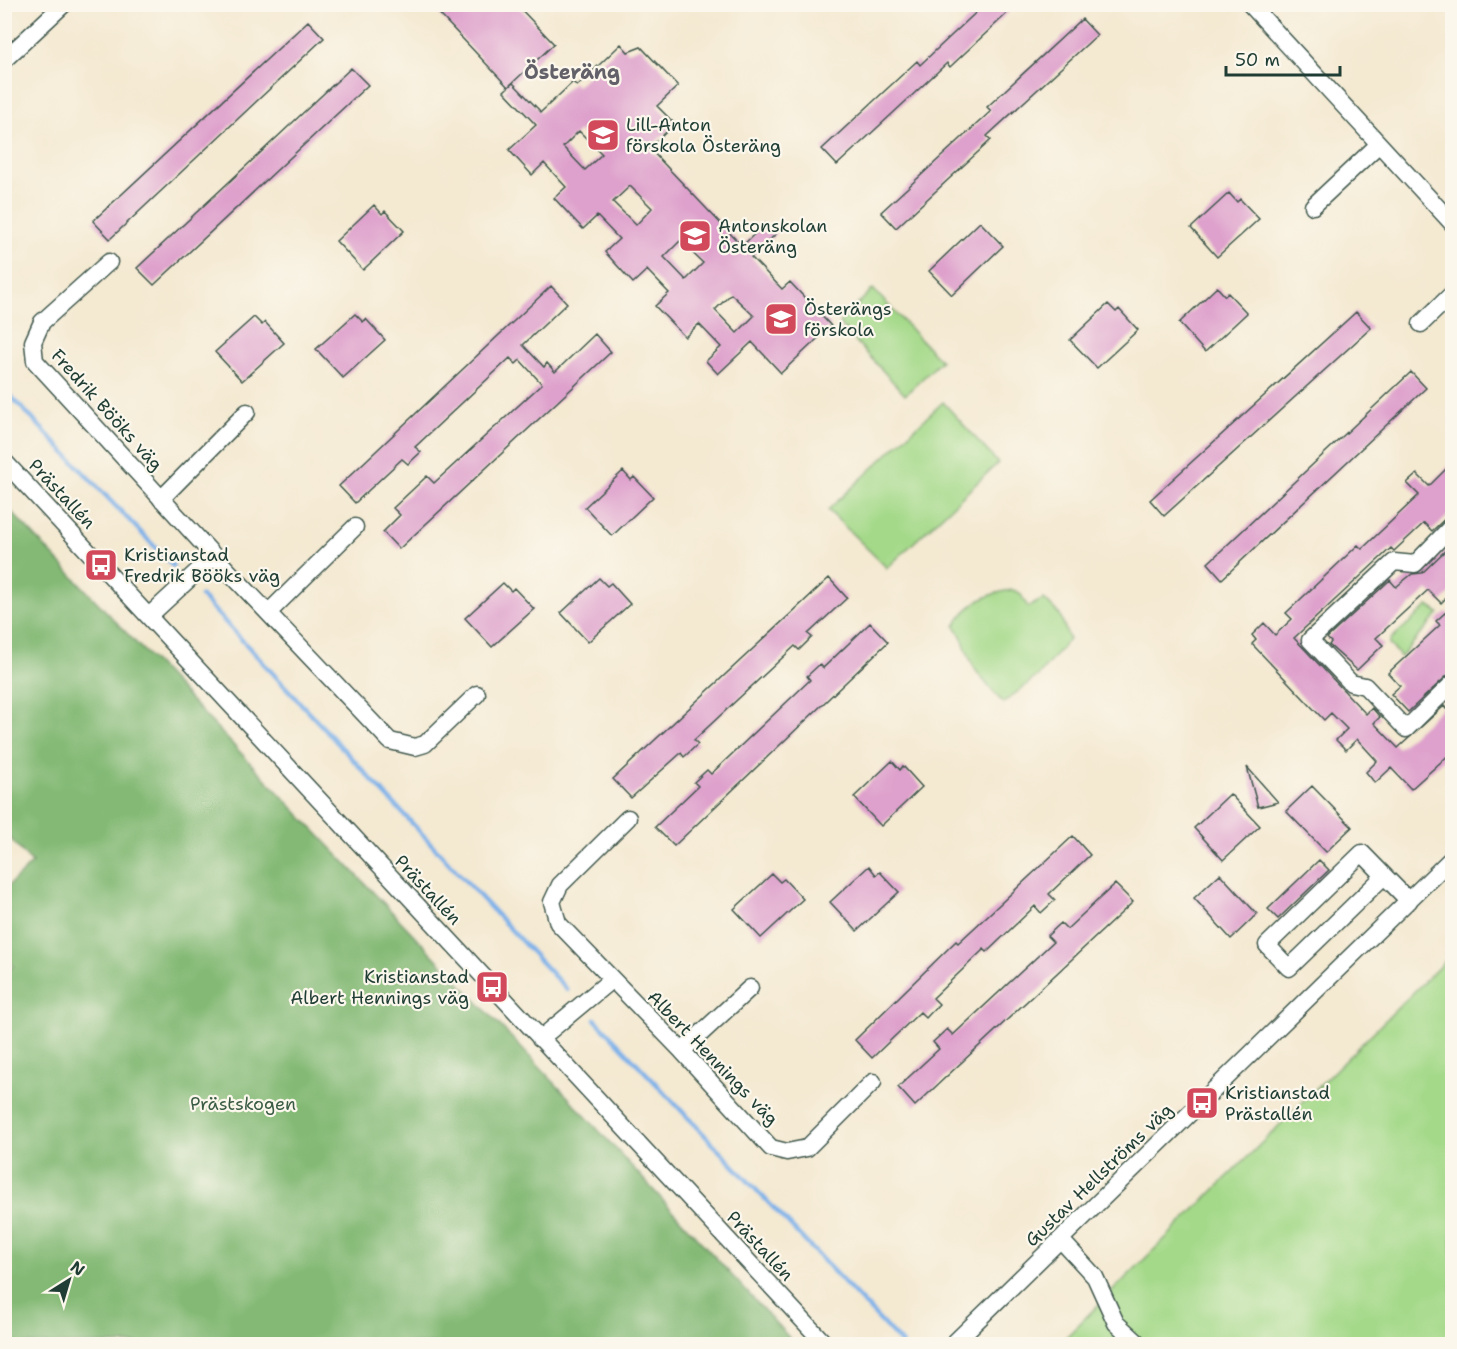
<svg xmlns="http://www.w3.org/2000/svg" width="1457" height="1349" font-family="'Shantell Sans',sans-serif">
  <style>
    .green { fill: #a4d989; stroke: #628b5e; stroke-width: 1.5 }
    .forest { fill: #83b975; stroke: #517b54; stroke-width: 1.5 }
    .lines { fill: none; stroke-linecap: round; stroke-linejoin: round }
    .stream { stroke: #7bb1e9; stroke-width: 4.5 }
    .building { fill: #dea0cc; fill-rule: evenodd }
    .minor-casing { stroke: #3f574c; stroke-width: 19 }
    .minor { stroke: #fff; stroke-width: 16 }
    .labels { text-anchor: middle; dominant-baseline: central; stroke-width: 4.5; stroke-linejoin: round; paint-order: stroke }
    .poi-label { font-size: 18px; fill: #1f3d34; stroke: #fbf7ec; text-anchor: start }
    .street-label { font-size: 18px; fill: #1f3d34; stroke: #fbf7ec }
    .park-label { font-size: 18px; fill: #3a5c45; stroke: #fbf7ec }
    .neighbourhood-label { font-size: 20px; font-weight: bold; fill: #626069; stroke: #fbf7ec }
  </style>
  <rect width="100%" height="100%" fill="#fbf7ec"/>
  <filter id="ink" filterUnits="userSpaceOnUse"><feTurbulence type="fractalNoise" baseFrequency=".0167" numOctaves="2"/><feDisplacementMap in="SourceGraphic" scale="12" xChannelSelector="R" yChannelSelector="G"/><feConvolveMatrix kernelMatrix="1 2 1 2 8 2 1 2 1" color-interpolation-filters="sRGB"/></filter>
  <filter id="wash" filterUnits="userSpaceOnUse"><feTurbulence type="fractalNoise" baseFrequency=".008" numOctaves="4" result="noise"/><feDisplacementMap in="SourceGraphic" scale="24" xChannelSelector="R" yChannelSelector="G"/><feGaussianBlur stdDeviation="1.35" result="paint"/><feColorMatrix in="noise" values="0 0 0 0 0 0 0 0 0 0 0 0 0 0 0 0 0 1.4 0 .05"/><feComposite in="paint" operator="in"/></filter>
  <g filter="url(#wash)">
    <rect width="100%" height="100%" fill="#f4e9d1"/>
    <path class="green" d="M873,289l68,72 -36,34 -66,-72z
      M943,402l55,61 -111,105 -59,-58z
      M1013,590l7,3 8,14 16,-8 16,16 9,24 -30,36 -36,28c-9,-11 -20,-22 -28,-34 -9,-14 -10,-31 -20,-43 11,-22 35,-34 58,-36z
      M1428,606l11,7 -38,44 -12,-13 2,-5z
      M1452,954v390h-393z"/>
    <path class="forest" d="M5,505l563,592 227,247h-790l-1,-369 9,-9 -8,-10v-67l27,-26 -27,-30z"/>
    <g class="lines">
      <path class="stream" d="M4,389l169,177
        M201,596l366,394
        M595,1019l307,325"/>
    </g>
    <g id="blocks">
      <path class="building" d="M430,4h86l38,40 -46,43z
        M985,4h32l-67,63 -3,-4 -110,102 -15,-16 95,-88 3,4z
        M1082,19l15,16 -110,101 4,4 -95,88 -15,-16 110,-101 -4,-4z
        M308,21l16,17 -214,201 -17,-18z
        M621,44l7,8 13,-5 37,39 -21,20 18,18 -26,24 93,98 24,-23 10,11 -25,23 31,32 8,-7 41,44 -50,47 -29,-31 -34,32 -12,-13 15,-14 -22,-23 -14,13 -30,-31 14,-13 -22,-23 -14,13 -28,-31 14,-13 -22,-23 -14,13 -29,-31 12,-11 -22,-24 -12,12 -23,-25 27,-25 -32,-34 9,-8 28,29 32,-30 4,4zM579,131l23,23 -17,16 -22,-23zM630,186l22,22 -16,17 -23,-23zM680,241l23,22 -17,17 -22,-23zM731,294l23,22 -17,17 -22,-23z
        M351,68l17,17 -214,200 -17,-17z
        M1229,193l8,9 3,-3 19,20 -42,38 -26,-29z
        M374,205l8,9 3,-3 19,20 -41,39 -27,-29z
        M980,222l23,24 -51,49 -23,-24z
        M551,286l16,17 -44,42 21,22 3,-4 8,9 40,-38 16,18 -212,197 -16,-17 17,-17 -7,-7 34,-32 7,7 108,-99 -22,-24 -4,4 -6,-6 -95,89 6,5 -13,12 -6,-5 -47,44 -16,-17z
        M1217,287l8,9 3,-3 19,20 -42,39 -26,-29z
        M1108,304l8,8 3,-3 19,21 -41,38 -27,-28z
        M1356,312l15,16 -207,188 -14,-16z
        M355,314l8,8 3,-3 19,21 -42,38 -27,-29z
        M254,317l8,8 3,-3 19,21 -42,38 -27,-29z
        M1411,372l15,16 -204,191 -14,-16z
        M1452,463v49l-20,19 -8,-8 -30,28 -3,-3 -97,90 72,76 6,-6 8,9 -6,6 24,25 46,-42 2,3 6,-6v49l-41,37 -20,-21 -16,15 -9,-11 11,-11 -20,-22 -11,11 -10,-10 11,-11 -16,-16 -7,7 -72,-76 4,-4 -4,-5 12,-12 11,12 17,-16 -6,-6 72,-68 4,4 57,-54 -12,-12 10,-9 12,12z
        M623,471l8,9 3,-3 19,20 -41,39 -27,-29z
        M1452,544v48l-11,11 -13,-13 -52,48 7,7 -26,25 -28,-25 2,-3 -4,-4 63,-58 6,7 16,-13 10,-1z
        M599,578l8,8 4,-3 19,21 -42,38 -27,-29z
        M829,578l18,20 -39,36 4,3 -13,13 -4,-4 -101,94 4,4 -14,13 -3,-4 -50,45 -18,-19z
        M503,583l8,8 3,-3 20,21 -42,38 -27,-29z
        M1446,612l4,3 2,-2v58l-44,41 -17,-18 9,-8 -12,-13 52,-48 -4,-4z
        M870,623l18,19 -214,204 -19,-19 43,-41 -4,-4 13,-12 4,4 99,-94 -3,-4 13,-12 3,4z
        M892,761l8,9 3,-4 19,21 -41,39 -27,-29z
        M1247,767l31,35 -20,5z
        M1312,786l40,41 -26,25 -40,-41z
        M1230,794l30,32 -37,34 -29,-32z
        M1073,836l17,19 -41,39 6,6 -14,13 -6,-7 -48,46 -3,-3 -51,49 6,6 -13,14 -6,-6 -48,46 -17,-18 101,-99 2,2z
        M1319,860l10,10 -51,49 -10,-10z
        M869,866l7,9 4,-3 19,20 -42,39 -27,-29z
        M772,874l8,8 4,-3 19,20 -42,39 -27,-29z
        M1220,874l37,40 -26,25 -37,-41z
        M1115,884l18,18 -218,204 -17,-19 41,-38 -6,-7 14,-13 6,6 100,-93 -6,-6 14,-13 6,6z"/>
    </g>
  </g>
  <g filter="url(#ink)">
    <use href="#blocks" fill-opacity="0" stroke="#3f574c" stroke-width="1.5"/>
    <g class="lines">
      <g class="minor-casing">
        <path id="minor" d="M1250,4l202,219
          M4,60l60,-56
          M1313,206l65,-61
          M109,262l-67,60 -9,20 2,19 179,195 176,185 25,6 10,-3 52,-50
          M1421,324l31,-30
          M4,461l821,883
          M161,499l86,-87
          M1452,526l-37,38 -21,-2 -84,78 41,43 14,3 41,43 46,-45
          M269,612l86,-85
          M149,616l65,-60
          M628,818l-68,67 -8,17 6,21 124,128 89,97 16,4 20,-4 66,-66
          M1384,876l-95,92 -22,-23 95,-92 47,48
          M540,1039l71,-59
          M682,1051l68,-63
          M1061,1240l34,37 21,46 23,21
          M953,1344l499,-486"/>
      </g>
      <use href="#minor" class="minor"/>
    </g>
  </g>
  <defs>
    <g id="school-square" transform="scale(1.725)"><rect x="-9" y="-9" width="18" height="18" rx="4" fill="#d1495b" stroke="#fbf7ec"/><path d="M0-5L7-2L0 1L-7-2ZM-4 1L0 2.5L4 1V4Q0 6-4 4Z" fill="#fff"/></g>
    <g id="bus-square" transform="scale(1.725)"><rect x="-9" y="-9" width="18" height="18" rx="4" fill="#d1495b" stroke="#fbf7ec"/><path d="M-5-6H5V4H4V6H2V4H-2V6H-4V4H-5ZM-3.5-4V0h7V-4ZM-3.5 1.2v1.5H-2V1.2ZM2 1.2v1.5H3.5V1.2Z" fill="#fff"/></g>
  </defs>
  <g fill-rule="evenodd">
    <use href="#school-square" x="603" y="135"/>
    <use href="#school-square" x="695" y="236"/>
    <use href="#school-square" x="781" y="319"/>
    <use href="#bus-square" x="101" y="565"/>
    <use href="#bus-square" x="492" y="987"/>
    <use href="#bus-square" x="1202" y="1103"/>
  </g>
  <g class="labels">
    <g class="poi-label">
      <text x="626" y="125">Lill-Anton<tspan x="626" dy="21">förskola Österäng</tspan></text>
      <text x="718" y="226">Antonskolan<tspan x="718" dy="21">Österäng</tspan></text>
      <text x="804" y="309">Österängs<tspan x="804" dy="21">förskola</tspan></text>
      <text x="124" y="555">Kristianstad<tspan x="124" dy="21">Fredrik Bööks väg</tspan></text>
      <text x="469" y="977" text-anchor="end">Kristianstad<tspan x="469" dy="21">Albert Hennings väg</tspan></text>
      <text x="1225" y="1093">Kristianstad<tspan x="1225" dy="21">Prästallén</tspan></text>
    </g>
    <g class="street-label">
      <text transform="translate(107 410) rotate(48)">Fredrik Bööks väg</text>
      <text transform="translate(62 494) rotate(47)">Prästallén</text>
      <text transform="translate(428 890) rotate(47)">Prästallén</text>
      <text transform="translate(713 1058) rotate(46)">Albert Hennings väg</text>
      <text transform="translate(1099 1175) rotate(-44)">Gustav Hellströms väg</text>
      <text transform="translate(760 1246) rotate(47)">Prästallén</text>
    </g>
    <g class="park-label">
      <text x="243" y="1104">Prästskogen</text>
    </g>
    <g class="neighbourhood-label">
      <text x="572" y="72">Österäng</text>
    </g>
  </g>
  <rect width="1457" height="1349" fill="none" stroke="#fbf7ec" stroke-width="24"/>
  <g transform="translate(69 1280) rotate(37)" stroke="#fbf7ec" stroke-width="4.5" paint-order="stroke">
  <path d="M0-4.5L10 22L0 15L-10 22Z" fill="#1f3d34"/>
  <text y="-9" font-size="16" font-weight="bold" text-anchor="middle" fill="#1f3d34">N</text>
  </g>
  <path d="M1226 66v9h114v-9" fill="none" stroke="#1f3d34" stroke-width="3"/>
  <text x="1235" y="66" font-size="18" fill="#1f3d34" stroke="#fbf7ec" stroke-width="4.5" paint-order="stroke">50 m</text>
</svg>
